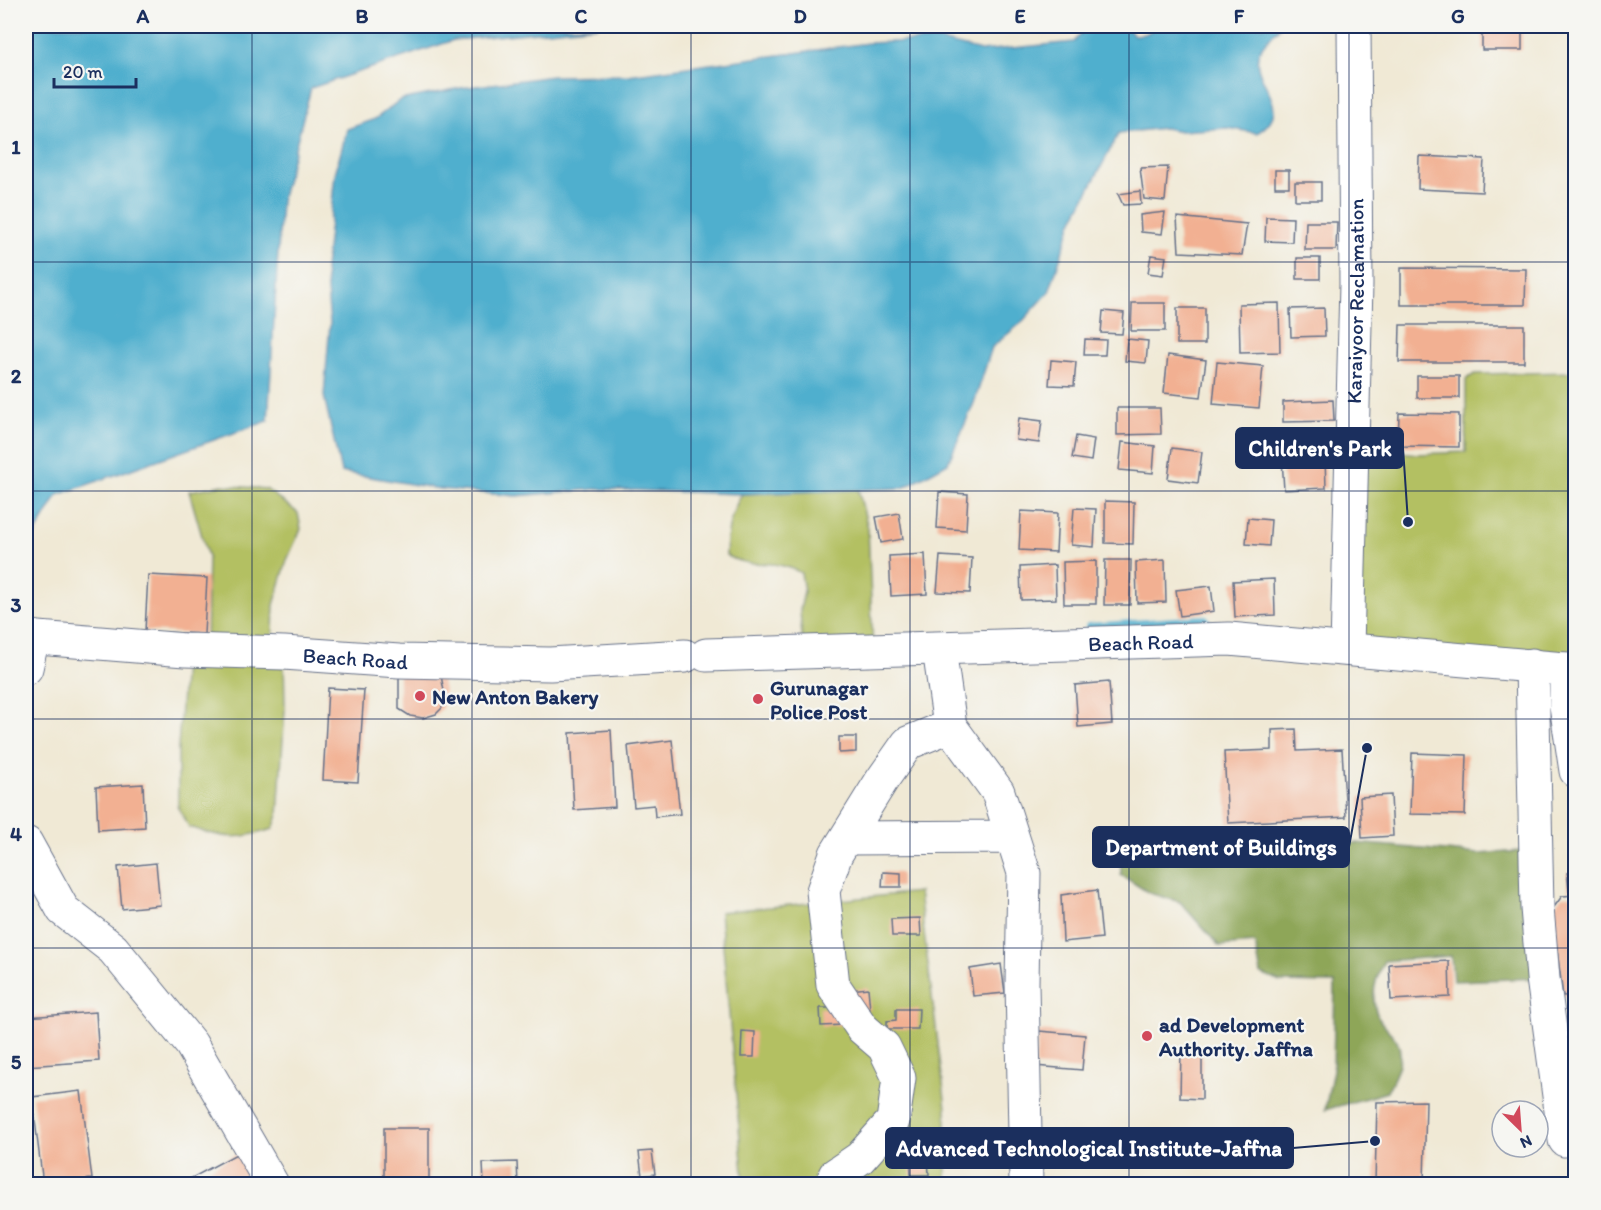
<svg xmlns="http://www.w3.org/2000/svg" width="1601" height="1210" font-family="Itim,sans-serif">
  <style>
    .green { fill: #b3c062; stroke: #677860; stroke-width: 1.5 }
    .forest { fill: #8ea658; stroke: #546a5b; stroke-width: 1.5 }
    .water { fill: #4fafce; stroke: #356f96; stroke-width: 1.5 }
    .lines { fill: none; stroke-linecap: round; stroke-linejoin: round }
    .stream { stroke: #4fafce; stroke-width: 8 }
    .building { fill: #f2b092 }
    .minor-casing { stroke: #667088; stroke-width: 35 }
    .major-casing { stroke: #667088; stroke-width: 35 }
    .minor { stroke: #fff; stroke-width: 33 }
    .major { stroke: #fff; stroke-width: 33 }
    .grid { fill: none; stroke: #1b2f5e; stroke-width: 1.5; stroke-opacity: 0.55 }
    .poi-dot { fill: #d1495b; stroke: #f6f6f2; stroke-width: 2 }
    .labels { text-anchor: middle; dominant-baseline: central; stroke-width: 4.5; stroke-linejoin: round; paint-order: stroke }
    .street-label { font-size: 21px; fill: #1b2f5e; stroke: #f6f6f2 }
    .poi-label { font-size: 21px; font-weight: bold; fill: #1b2f5e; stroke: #f6f6f2; text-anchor: start }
    .leader { fill: none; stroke: #1b2f5e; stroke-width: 2 }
    .callout-dot { fill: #1b2f5e; stroke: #f6f6f2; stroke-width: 2 }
    .callout { fill: #1b2f5e; stroke: #1b2f5e; stroke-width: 2 }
    .callout-label { font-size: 22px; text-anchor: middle; font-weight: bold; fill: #fff }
    .neatline { fill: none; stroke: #1b2f5e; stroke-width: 2 }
    .grid-label { font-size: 20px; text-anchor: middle; font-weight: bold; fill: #1b2f5e }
  </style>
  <rect width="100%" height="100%" fill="#f6f6f2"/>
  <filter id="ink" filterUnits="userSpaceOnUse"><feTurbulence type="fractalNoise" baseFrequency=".0167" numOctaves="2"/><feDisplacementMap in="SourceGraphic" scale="12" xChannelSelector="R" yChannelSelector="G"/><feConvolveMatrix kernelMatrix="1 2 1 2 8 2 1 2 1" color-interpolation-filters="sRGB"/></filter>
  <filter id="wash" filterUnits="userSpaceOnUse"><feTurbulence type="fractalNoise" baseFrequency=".008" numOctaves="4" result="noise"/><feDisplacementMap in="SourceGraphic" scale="24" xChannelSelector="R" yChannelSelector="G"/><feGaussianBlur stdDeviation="1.35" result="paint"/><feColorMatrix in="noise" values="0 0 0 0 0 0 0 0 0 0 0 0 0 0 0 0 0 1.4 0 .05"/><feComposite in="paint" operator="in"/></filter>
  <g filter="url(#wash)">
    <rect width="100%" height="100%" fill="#f0e9d5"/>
    <path class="green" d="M1575,372v298l-228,-21 21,-201 49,6 49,-2v-73l9,-5z
      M222,485l44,4 32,24 3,16 -14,31 -13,45 -1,28 11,20 1,56 -7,106 -5,14c-35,11 -49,10 -84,-2l-11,-20v-59l7,-98h21l2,-93 -19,-66z
      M858,489l10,39 5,122h-70l-3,-40 4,-18 -3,-19c-30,-17 -49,-2 -75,-18 1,-23 4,-41 16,-61z
      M919,892l27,216v76h-202l-24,-272z"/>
    <path class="forest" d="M1166,826l313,28 57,-4 7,128 -90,3 -2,-25 -67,5c-12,23 -16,49 3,68 7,8 13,13 13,24 1,13 -7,27 -13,39l-62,18 8,-40 2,-87 -55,-1 -19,-8 -6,-31 -36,3 -39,-44 -31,-9 -28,-18 -1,-24 11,-17z"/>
    <path class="water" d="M26,26h573l-145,14 -143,48 -30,113 -13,220 -210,74 -32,54z
      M1087,26h37l10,9 11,-1 15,-8h120c-6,8 -17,17 -21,26 -11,29 40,55 -2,81l-30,-5 -46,3 -17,-3 -45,5 -47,89 -23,70 -28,31 -29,24 -18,56 -26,60 -45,25 -161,6 -145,-5 -81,7 -76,-7 -99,-17 -17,-76 6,-73 -5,-54 10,-95 12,-45 28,-10 25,-19 61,-12 92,-12 75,-1 240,-32 69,-3 44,11 93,-9z"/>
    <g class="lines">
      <path class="stream" d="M1089,627l116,-8 7,13"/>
    </g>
    <g id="blocks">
      <path class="building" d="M1482,26h40v24h-40z
        M1419,156l65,3 -2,33 -64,-3z
        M1168,167l-3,34 -21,-2 -4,-31z
        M1275,170h14v17h-14z
        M1295,182h26v18h-26z
        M1140,191l1,13 -18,1 -5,-11z
        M1165,212l-3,22 -21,-2 -1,-17z
        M1177,217l70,7 -5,31 -63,-3z
        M1266,217l27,1 -1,24 -27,-1z
        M1306,222h31l-1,28h-31z
        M1151,255l15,2 -3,18 -15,-2z
        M1297,258h23v21h-23z
        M1401,268l125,1 -1,36h-124z
        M1132,303h33v28h-34z
        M1279,303l1,49 -40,1 -1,-49z
        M1177,308h28v36h-28z
        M1324,308l1,28 -34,1 -1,-28z
        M1103,311l21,2 -2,21 -21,-1z
        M1400,325h124v37h-125z
        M1085,339l21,1 -1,15h-21z
        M1127,339l21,2 -2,22 -21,-2z
        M1168,355l38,5 -5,37 -37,-4z
        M1051,360l25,2 -2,24 -25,-1z
        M1217,362l46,4 -4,42 -46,-4z
        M1417,376h42v22h-42z
        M1333,400l1,21 -51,1v-20z
        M1117,408h43l1,26 -44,1z
        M1399,413l60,1v33l-61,-1z
        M1019,418l23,3 -3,22 -23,-3z
        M1076,436l18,3 -3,22 -19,-3z
        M1122,442l33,4 -2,27 -34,-3z
        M1172,448l30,4 -4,31 -30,-4z
        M1325,458l1,30 -42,2 -2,-31z
        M939,492l29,2 -2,36 -29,-2z
        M1105,501l29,1 -1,42 -28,-1z
        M1074,508l22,1 -2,38 -23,-2z
        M1021,511l37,2 -2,39 -37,-2z
        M899,513l4,26 -22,4 -5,-26z
        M1248,518l23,2 -2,26 -23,-2z
        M925,554l2,40 -36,2 -2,-40z
        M940,556l32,2 -2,35 -33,-1z
        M1105,560h26l-1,45h-26z
        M1165,560l1,42 -29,1 -1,-41z
        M1096,561v43h-32l-1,-42z
        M1055,565l1,34 -35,1 -1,-33z
        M148,575l59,3 -3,56 -59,-3z
        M1274,579l1,36 -40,2 -2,-36z
        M1211,586l3,25 -34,5 -4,-26z
        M438,660l6,31 -2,17 -6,6 -13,4 -13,-2 -11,-7v-48z
        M1109,682l3,42 -34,3 -3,-42z
        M328,688l36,2 -6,92 -35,-2z
        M1296,729l1,22 45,-2 4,68 -118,6 -4,-71 48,-2v-20z
        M611,730l4,77 -41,3 -4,-77z
        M839,737h17v15l-17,1z
        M672,740l8,74 -25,3 -1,-12 -20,2 -6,-61z
        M1412,753l55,2 -2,60 -55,-1z
        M143,784l2,43 -47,3 -2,-43z
        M1391,795l2,41 -31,2 -2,-41z
        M156,863l4,42 -38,4 -4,-42z
        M883,872l18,1v14h-19z
        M1576,872v18l-7,1 -2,-18z
        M1097,890l5,48 -39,4 -2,-47z
        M1576,895v100l-13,1 -11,-86 10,-14z
        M920,918l1,18h-29l-1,-17z
        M1449,961l1,36 -59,3 -2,-36z
        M1001,964l4,29 -32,3 -3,-27z
        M868,988l2,22 -18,2 -2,-22z
        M820,1008h23v17l-22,1z
        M896,1009h23l-1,20h-31v-8l9,-1z
        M96,1012l3,49 -73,5v-49z
        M742,1031l13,1 -1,25h-13z
        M1039,1031l46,4 -3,35 -47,-4z
        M1181,1048h21v51l-22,-1z
        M81,1091l11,88 -49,5 -11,-87z
        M1426,1101l-2,83h-49l2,-82z
        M384,1128h45v56h-45z
        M652,1151l3,23 -13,2 -3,-24z
        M240,1152l18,32h-70l-2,-3z
        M910,1156h18l1,19h-18z
        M517,1162l1,22h-34l-1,-21z
        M923,1178l1,6h-18v-5z"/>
    </g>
  </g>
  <g filter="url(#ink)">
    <use href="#blocks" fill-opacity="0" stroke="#667088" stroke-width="1.5"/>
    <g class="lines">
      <g class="minor-casing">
        <path id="minor" d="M939,649l11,77 48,66 26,81 -2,110 4,201
          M1532,665l5,243 6,70 22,162
          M26,668l7,-31
          M1566,669v36l10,66
          M846,838l166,-1
          M26,843l37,67 50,39 78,95 81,140
          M835,1175l25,-17 33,-37 6,-43 -15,-31 -22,-19 -29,-43 -10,-94 13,-37 46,-74 26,-37 42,-17"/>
      </g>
      <g class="major-casing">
        <g id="major">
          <path id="s1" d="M26,637l159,13 99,3 115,8 151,3 135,-8"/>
          <path id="s2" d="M1347,649l9,-365 -2,-258"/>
          <path id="s3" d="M706,655l523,-16 347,31"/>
        </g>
      </g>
      <use href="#minor" class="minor"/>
      <use href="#major" class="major"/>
    </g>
  </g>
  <path class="grid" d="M252,26v1158M472,26v1158M691,26v1158M910,26v1158M1129,26v1158M1349,26v1158M26,262h1550M26,491h1550M26,719h1550M26,948h1550"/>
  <g class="poi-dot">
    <circle cx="420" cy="696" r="6"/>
    <circle cx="758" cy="699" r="6"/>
    <circle cx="1147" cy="1036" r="6"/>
  </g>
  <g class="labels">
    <g class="street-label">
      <text stroke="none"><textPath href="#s2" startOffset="348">Karaiyoor Reclamation</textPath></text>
      <text stroke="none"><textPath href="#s3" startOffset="435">Beach Road</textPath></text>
      <text stroke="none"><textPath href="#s1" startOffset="330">Beach Road</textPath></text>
    </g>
    <g class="poi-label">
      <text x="770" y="687">Gurunagar<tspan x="770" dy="24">Police Post</tspan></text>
      <text x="432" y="696">New Anton Bakery</text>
      <text x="1159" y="1024">ad Development<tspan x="1159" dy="24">Authority. Jaffna</tspan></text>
    </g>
  </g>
  <path class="leader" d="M1408 522L1403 448M1367 748L1349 847M1375 1141L1293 1148"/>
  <g class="callout-dot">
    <circle cx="1408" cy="522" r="6"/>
    <circle cx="1367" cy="748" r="6"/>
    <circle cx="1375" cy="1141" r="6"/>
  </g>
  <g class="callout">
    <rect x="1236" y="428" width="167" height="40" rx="6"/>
    <rect x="1093" y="827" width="256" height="40" rx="6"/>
    <rect x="886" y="1128" width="407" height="40" rx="6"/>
  </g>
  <g class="callout-label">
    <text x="1320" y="456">Children's Park</text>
    <text x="1221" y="855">Department of Buildings</text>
    <text x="1089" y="1156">Advanced Technological Institute-Jaffna</text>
  </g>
  <rect width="1601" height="1210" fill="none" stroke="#f6f6f2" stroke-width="66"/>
  <g transform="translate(1520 1129) rotate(155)"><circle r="28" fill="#f6f6f2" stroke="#9ea6b7" stroke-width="1.5"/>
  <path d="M0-4.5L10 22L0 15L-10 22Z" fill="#d1495b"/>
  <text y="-9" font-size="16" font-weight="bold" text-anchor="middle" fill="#1b2f5e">N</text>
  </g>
  <path d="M54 78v9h82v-9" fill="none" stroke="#1b2f5e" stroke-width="3"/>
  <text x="63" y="78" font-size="18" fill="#1b2f5e" stroke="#f6f6f2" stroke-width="4.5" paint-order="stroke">20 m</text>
  <rect x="33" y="33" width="1535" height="1144" class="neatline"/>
  <g class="grid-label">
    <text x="143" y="23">A</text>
    <text x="362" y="23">B</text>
    <text x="581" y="23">C</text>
    <text x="800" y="23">D</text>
    <text x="1020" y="23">E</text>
    <text x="1239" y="23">F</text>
    <text x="1458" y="23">G</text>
    <text x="16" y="154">1</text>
    <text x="16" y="383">2</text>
    <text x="16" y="612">3</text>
    <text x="16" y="841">4</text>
    <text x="16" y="1069">5</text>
  </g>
</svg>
